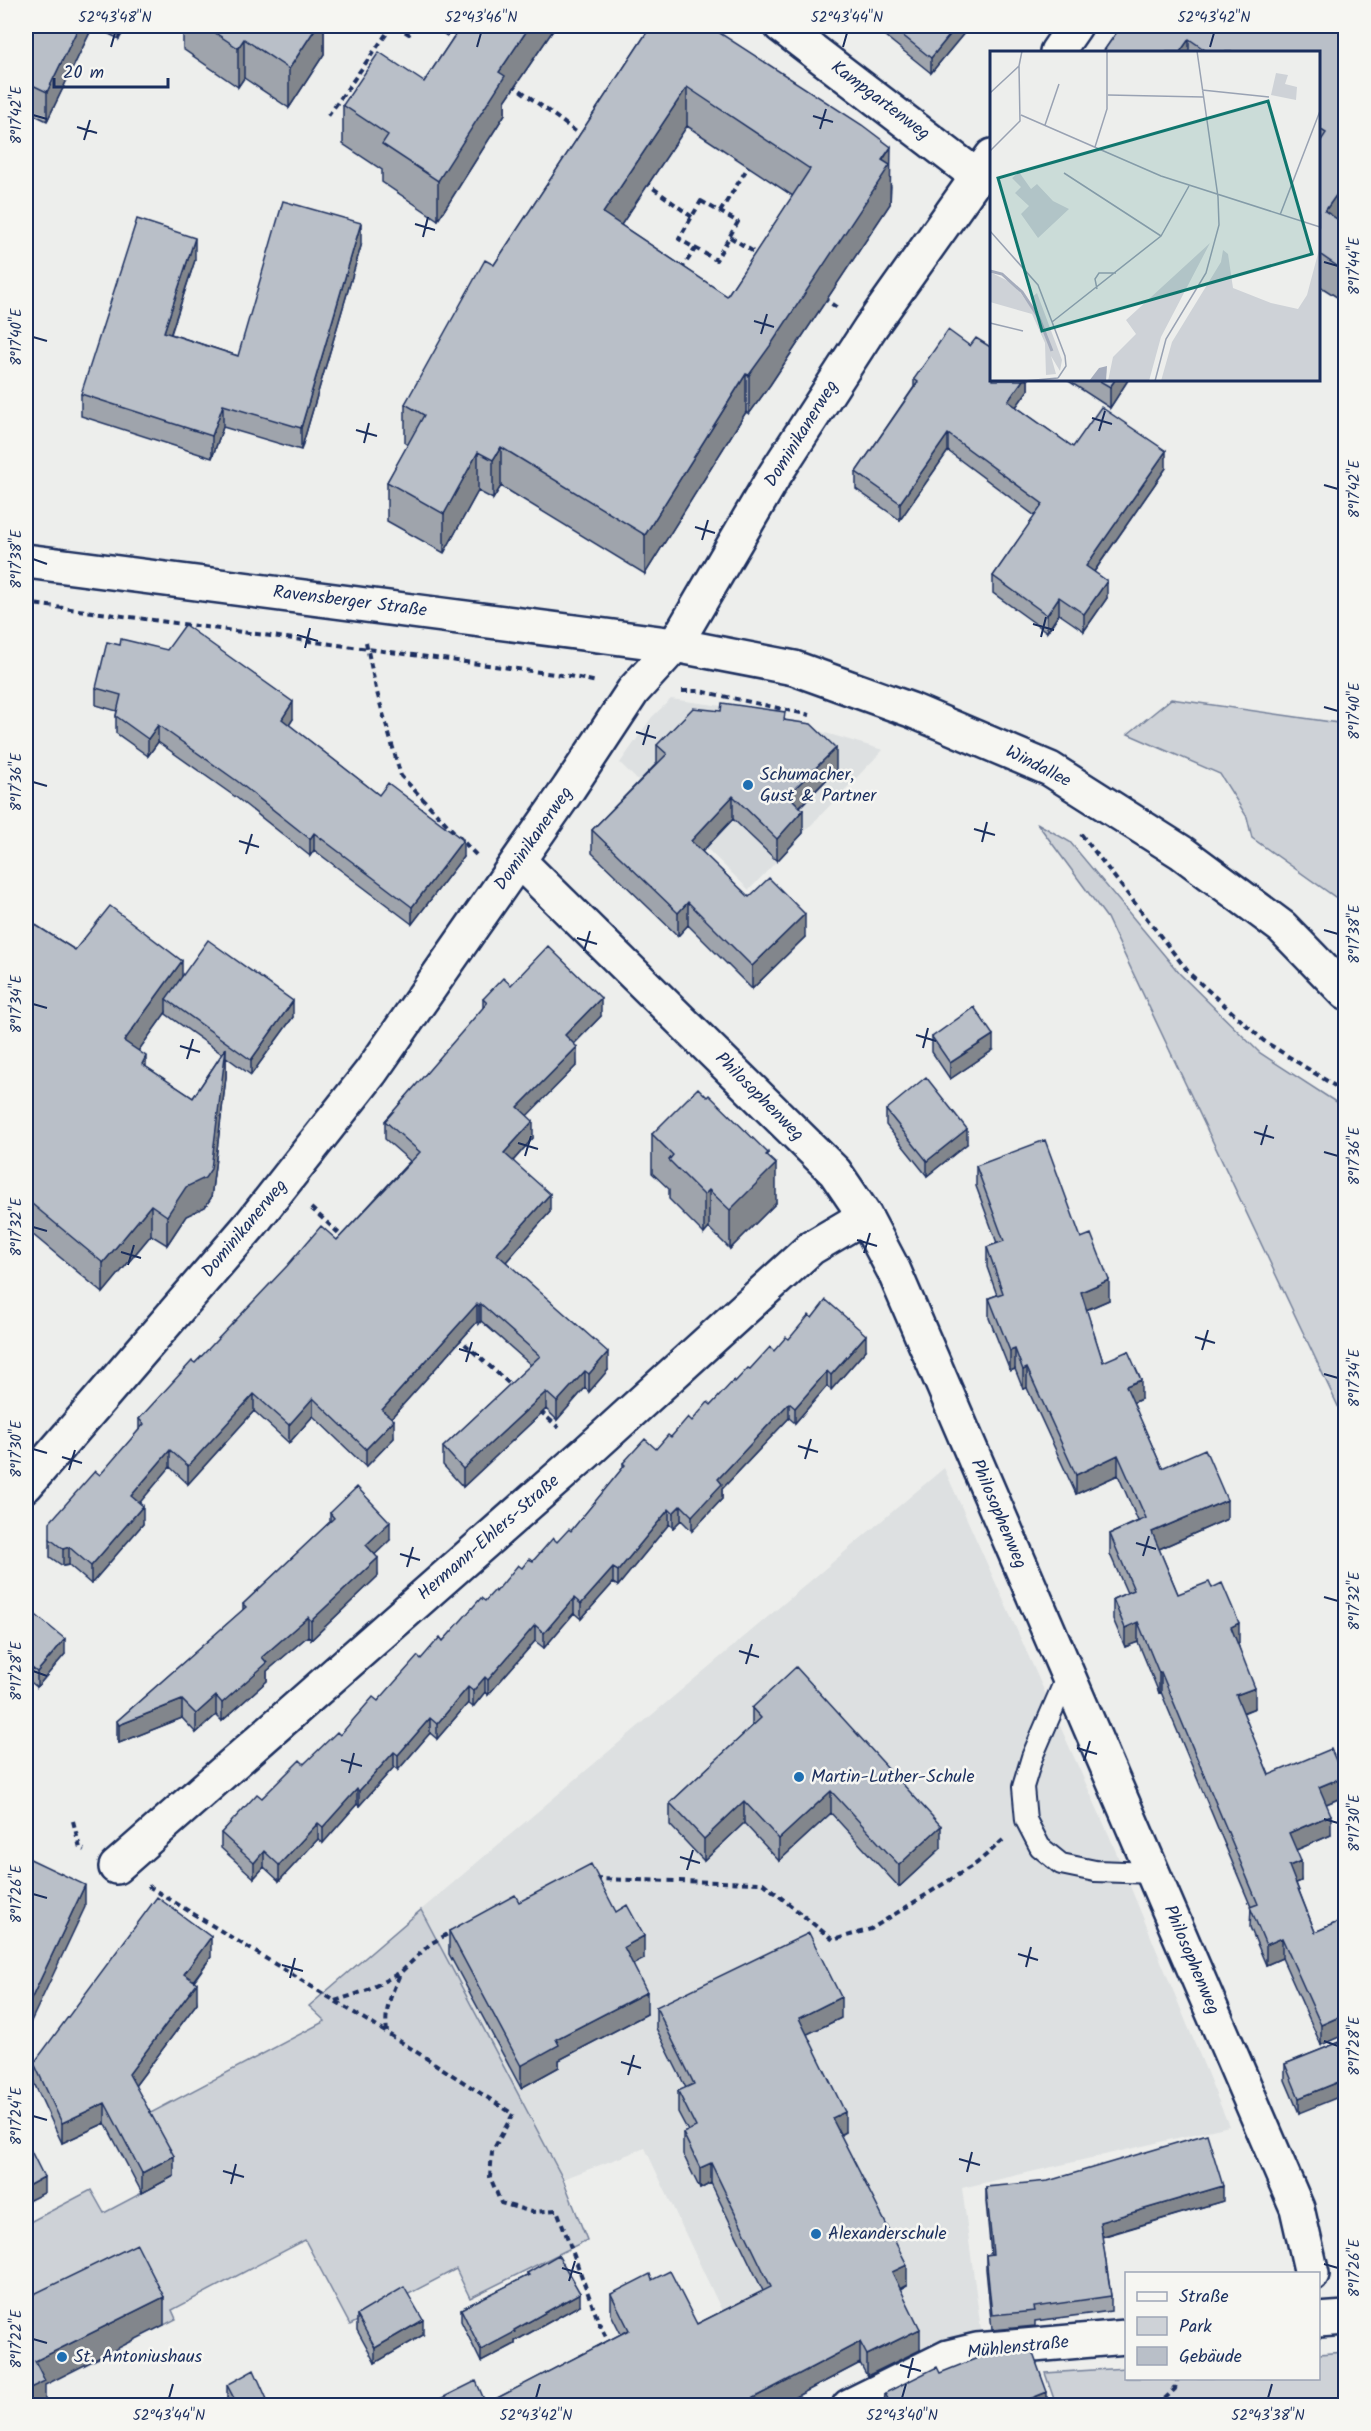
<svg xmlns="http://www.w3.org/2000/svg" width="1371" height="2431" font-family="Kalam,sans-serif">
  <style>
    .built { fill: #dde0e1 }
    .green { fill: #ced2d7; stroke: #74809a; stroke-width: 1.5 }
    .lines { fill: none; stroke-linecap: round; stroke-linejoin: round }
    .stream { stroke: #6e7a96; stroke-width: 12 }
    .service-casing { stroke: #1b2f5e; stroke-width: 24 }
    .minor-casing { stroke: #1b2f5e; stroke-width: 38 }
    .secondary-casing { stroke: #1b2f5e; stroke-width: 38 }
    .path { stroke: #1b2f5e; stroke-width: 4; stroke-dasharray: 6 4.5; stroke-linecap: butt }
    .service { stroke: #f6f6f2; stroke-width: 20 }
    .minor { stroke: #f6f6f2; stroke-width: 33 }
    .secondary { stroke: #f6f6f2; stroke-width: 33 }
    .wall { fill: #9fa4ac; stroke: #1b2f5e; stroke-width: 1.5; fill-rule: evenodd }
    .shaded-wall { fill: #82868c; stroke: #1b2f5e; stroke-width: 1.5 }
    .building { fill: #b9bfc8; stroke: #1b2f5e; stroke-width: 1.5; fill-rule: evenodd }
    .ticks { fill: none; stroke: #1b2f5e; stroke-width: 2 }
    .poi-dot { fill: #1f6fb2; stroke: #f6f6f2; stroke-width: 2 }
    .labels { text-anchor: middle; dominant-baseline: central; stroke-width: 5; stroke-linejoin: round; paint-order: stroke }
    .street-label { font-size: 18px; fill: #1b2f5e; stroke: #f6f6f2 }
    .poi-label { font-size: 18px; fill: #1b2f5e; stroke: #f6f6f2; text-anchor: start }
    .inset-river { fill: none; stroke: #a5acbc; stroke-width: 3 }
    .inset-road { fill: none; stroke: #99a2b3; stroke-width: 1.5 }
    .view { fill: #0f766e; fill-opacity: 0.15; stroke: #0f766e; stroke-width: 3 }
    .inset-edge { fill: none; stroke: #1b2f5e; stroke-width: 3 }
    .neatline { fill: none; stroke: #1b2f5e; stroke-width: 2 }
    .ticks-label { font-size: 15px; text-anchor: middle; fill: #1b2f5e }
  </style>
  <rect width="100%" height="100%" fill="#edeeec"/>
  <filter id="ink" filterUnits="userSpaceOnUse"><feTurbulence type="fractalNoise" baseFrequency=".0167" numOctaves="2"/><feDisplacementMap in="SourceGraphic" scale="12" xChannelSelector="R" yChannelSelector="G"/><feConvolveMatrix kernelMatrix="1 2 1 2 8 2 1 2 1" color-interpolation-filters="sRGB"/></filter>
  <g filter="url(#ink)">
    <path class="built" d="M671,699l51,7 53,12 108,32 -134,140 -129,-127 32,-46z
      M944,1468l165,367 120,291 -267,62 19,142 -26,7 -57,28 -3,-7 -34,5 -131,-35 -85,-180 -82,31 -142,-269z"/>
    <path class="green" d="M1171,699l174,25v180l-93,-66 -5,-21 -27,-43 -92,-40z
      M1037,823l33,19 110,132 80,79 85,55v313l-238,-503z
      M421,1910l142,269 24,61 -117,58 -14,-29 -106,56 -45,-85 -133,70 4,9 -12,6 -27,-53 -111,26v-74l65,-34 13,23 70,-37 -31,-59 182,-96 -16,-15z
      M1345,2352v53h-289l-11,-32 81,-5v10h192l1,-24z"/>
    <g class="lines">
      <path class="stream" d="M1331,2406l15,-3"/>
      <g class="service-casing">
        <path id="service" d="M1067,1676l-35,81 -9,30 3,33 14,27 21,17 34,7 59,2"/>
      </g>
      <g class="minor-casing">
        <path id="minor" d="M781,26l197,151
          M1057,52l18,-26
          M519,861l316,311 30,44 29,55 403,937 15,66
          M26,1485l226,-262 119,-151 198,-284 64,-97 42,-46 99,-169 96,-148 122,-172
          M116,1867l471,-415 224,-204 54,-32
          M1318,2320l28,-2
          M849,2406l99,-49 29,-7 149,-13"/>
      </g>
      <g class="secondary-casing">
        <path id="secondary" d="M26,561l649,84 119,23 117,42 139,59 131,83 101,75 64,66"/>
      </g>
      <path class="path" d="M396,26l13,8 6,-8
        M435,26l21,15
        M512,84l71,53
        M328,116l64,-90
        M645,182l47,35
        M701,201l37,21 -22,38 -37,-21z
        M720,212l30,-48
        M730,237l27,17
        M681,270l14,-21
        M823,298l16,11
        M26,603l543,73 28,6
        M366,642l10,47 25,87 77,81
        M682,691h18l110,24
        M1081,834l109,140 74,67 82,52
        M311,1208l32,29
        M457,1337l55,49
        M540,1411l19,17
        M73,1821l7,27 4,2
        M595,1879l168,4 70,57 38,-11 106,-66 26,-23
        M148,1886l239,147 126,81 -21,38 -2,25 11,26 31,9 25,-2 42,113 11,22
        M335,2001l33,-11 33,-18 29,-28 23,-13
        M387,2032c-3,-22 4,-37 13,-58
        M1157,2406l18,-17 3,-11"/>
      <use href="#service" class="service"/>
      <use href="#minor" class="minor"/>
      <use href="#secondary" class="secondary"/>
    </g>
    <path class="wall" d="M26,26h67l-46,95 -21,-10z
      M93,26h34l-8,13z
      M183,26h141v28l-35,54 -45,-30 -6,9 -55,-38z
      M461,26h95l-51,75v13l-67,106 -56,-38v-12l-39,-26v-39l81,-23z
      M651,26l240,160 -1,18 -120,181 -21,29 -3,-2 -101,162 -144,-88 -8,13 -15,-8 -34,62 -57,-32v-39l21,-37 -3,-2v-39l89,-139zM687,126l106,70 -66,100 -106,-71z
      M875,26h95l-39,47 -56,-45z
      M1121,26h225v186l-7,9 7,4v78l-28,-18v-233h-215z
      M361,246l-60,204 -78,-23 -11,31 -131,-42v-22l114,-134 -24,74 67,22z
      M970,346l58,34v10l-12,17 57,40 93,21 -72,104 13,26 -23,33 -25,-17 -12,18 -54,-39v-17l42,-60 -87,-65 -48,69 -44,-31v-17l58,-85v-8z
      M1067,380h61l-18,28z
      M96,688l197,31 -4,6 90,70 84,62 -51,67 -98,-74 -4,6 -73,-58 -79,-56 -10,14 -32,-23v-17l1,-5 -21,-6z
      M785,720l51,50 -36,37 3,26 -26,28 -44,-42 -31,33 47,45 56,40 -53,52 -64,-64 -10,11 -86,-83v-23l65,-67v-18z
      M26,919l49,31 107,27 111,40 -42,58 -25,-18v20l-15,121 -6,9 -19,9 -19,29 -16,-10 -48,58 -77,-64zM166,1012v2l56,40 -29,44 -47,-31 -8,-16z
      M511,985l90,31 -27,28 3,21 -50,50 6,23 -20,23 37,51 -44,50 102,108 -19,22 -4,-4 -28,32 -11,-11 -83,78 -20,-22v-18l88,-82 -50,-44 -2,3 -2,-2 -86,96 3,20 -28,29 -53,-51 -24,27 -35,-32 -66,73 -18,-17 -31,36 4,21 -52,60 -22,-19 -6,1 -13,-9v-18l89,-109v-11l56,-56 142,-123 73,-79 -25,-22v-18l98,-112v-10z
      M932,1037l61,13 -43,29 -18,-27z
      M886,1110l81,34 -40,32 -41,-51z
      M652,1134l116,23 8,46 -46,46 -21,-21 -5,6 -35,-35v-10l-17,-16z
      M976,1166l105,72 28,62 -23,10 17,52 38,37 -8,4 29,65 65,51 -68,30 19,45 61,49 -1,1 17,64 -12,5 26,62 74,22 -17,7 5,31 -35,15 5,31 -5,2 19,49 28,-12 -22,125 -39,-87 -16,7 -16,-38 1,-20 -90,-215 -2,1 -21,-51 -13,5 -12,-28v-20l14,-6 -17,-39v-20l28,-13 -20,-46 -42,19 -49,-106 -4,1 -8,-20 -5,2 -21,-53v-20l8,-3 -10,-28v-20l10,-4 -21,-57z
      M789,1339l77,11 -35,40 -4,-4 -32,37 -6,-5 -67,71v10l-30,32 -11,-11 -8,8 -4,-4 -51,62 -5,-3 -32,36 -7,-6 -30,35 -9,-7 -47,54 -3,-3 -12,15 -5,-4 -31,36 -7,-6 -32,37 -4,-3 -35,39 -2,-2 -34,39 -5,-4 -39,42 -15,-14 -10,11 -33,-30v-15l41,-35 78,-63 38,-34 43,-42 22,-18 42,-40 37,-33 11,-7 38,-30 52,-63v-5l33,-14 36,-28 19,-16 24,-23z
      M330,1513l60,27 -15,14 3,22 -67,64 -3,-4 -41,35v10l-45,40 -6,-6 -20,18 -14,-15 -63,25 -2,-3v-19l126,-111v-6l87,-82z
      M26,1607l39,47 -28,33 -9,-7z
      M752,1708l189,140 -42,39 -68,-74 -52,48 -35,-38 -40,38 -34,-36v-22l82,-76z
      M519,1902l97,10 28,47 -11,5 14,50 -88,46v7l-38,21 -72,-134v-23z
      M211,1957l-17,24 3,22 -62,83 39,90 -32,17 -37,-70 -43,20 -28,-60v-20z
      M656,2007l185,11 -34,16 38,98 -5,3 67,150 -7,4 20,61 -53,26 -7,-13 -82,43h-352l60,-2 135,-70 -10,-20v-20l41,-14 45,44 66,-33 -52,-108 -11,6 -17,-35v-21l5,-2 -10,-19v-21l8,-3 -30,-60z
      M1340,2042l-41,71 -14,-33v-16z
      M986,2187l237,14 -121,36 9,59v15l-76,10v5l-43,4 -6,-61v-14l5,-1 -5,-52z
      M527,2273l53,32 -65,36v3l-34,18 -20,-41v-12l66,-33z
      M357,2315l66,20 -48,28 -18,-33z
      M940,2373l107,33h-163l1,-13z
      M227,2385l43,21h-43z"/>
    <path class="shaded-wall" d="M79,26h14l-46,95v-29z
      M119,26h8l-8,13z
      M317,26h7v28l-35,54v-39z
      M530,26h26l-51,75v13l-67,106v-39l61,-109z
      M957,26h13l-39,47v-15z
      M244,39v39l-6,9v-39z
      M1189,39v13h-9z
      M687,87v39l-84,126v-39z
      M891,147l-1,57 -120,181 -21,29v-39z
      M1346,181v31l-21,30v-31z
      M361,223v23l-60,204v-22z
      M195,238v22l-31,94v-22z
      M746,374v38l-101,162v-39z
      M1023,380h5v10l-20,28v-17z
      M1115,380h13l-18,28v-21z
      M223,405v22l-11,31v-22z
      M948,434v17l-48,69v-17z
      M501,447v39l-8,13v-39z
      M1166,451v17l-80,115v-17z
      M478,452v39l-34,62v-39z
      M1107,581v17l-23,33v-17z
      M1059,597v17l-12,18v-17z
      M293,702v17l-11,17v-17z
      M158,725v17l-10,14v-17z
      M836,748v22l-48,48v-23z
      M733,796v23l-42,44v-22z
      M803,810v23l-26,28v-22z
      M314,833v17l-4,6v-17z
      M463,840v17l-51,67v-17z
      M688,902v23l-10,11v-23z
      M805,914v23l-53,52v-23z
      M182,961v29l-16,9v13l-42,59v-30z
      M601,998v18l-36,37v-18z
      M293,1001v16l-42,58v-15z
      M993,1035v15l-43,29v-16z
      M577,1047v18l-59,60v-18z
      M226,1048v29l-15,121 -6,9 -19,9 -19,29v-29z
      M146,1056v30l-4,-22z
      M533,1121v17l-29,33v-18z
      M967,1129v15l-40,32v-15z
      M768,1153v18l8,-7v39l-46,46v-39z
      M709,1190v38l-5,6v-39z
      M550,1194v18l-53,60v-18z
      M151,1205v30l-48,58v-30z
      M1109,1280v20l-28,12v-20z
      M477,1304v18l-95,106v-18z
      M481,1304v17l-2,3v-18z
      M866,1335v15l-35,40v-15z
      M1015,1349v20l-5,2v-20z
      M608,1352v18l-19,22v-18z
      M1027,1368v20l-4,1v-19z
      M585,1371v17l-28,32v-18z
      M827,1371v15l-32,37v-15z
      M1141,1380v19l-15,7v-20z
      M546,1392v17l-83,78v-18z
      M254,1394v17l-66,73v-18z
      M313,1398v18l-24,27v-18z
      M789,1403v15l-67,71v10l-30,32v-15l26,-37z
      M394,1420v18l-28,29v-18z
      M170,1450v17l-39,46v-17z
      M1118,1455v20l-42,19v-19z
      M1227,1500v19l-75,33v-20z
      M681,1505v15l-8,8v-15z
      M143,1506v18l-52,60v-18z
      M669,1509v15l-51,62v-15z
      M390,1522v18l-24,23v-18z
      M69,1547v18l-6,1v-17z
      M378,1558v18l-67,64v-19z
      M613,1568v15l-32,36v-15z
      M574,1598v15l-30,35v-15z
      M308,1617v19l-41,35v10l-45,40v-18l40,-46z
      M1138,1622v20l-13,5v-19z
      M1239,1623v20l-8,4v-20z
      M535,1625v16l-47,54v-15z
      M65,1639v15l-28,33v-15z
      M28,1665v15l-2,4v-15z
      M1161,1672v20l-2,1v-20z
      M485,1677v15l-12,15v-16z
      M468,1687v16l-31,36v-15z
      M1255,1688v20l-19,7v-20z
      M216,1696v19l-20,18v-19z
      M182,1700v18l-63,25v-18z
      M430,1718v15l-32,37v-15z
      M394,1752v15l-35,39v-15z
      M1343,1777v20l-24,10v-20z
      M357,1789v15l-34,39v-16z
      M831,1791v22l-52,48v-22z
      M744,1801v22l-40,38v-22z
      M1331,1815v20l-42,18v-20z
      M318,1823v16l-39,42v-16z
      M941,1826v22l-42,39v-22z
      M264,1851v16l-10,11v-15z
      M1301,1861v20l-12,5v-20z
      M85,1885v22l-59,125v-22z
      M644,1936v23l-20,10v-22z
      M211,1937v20l-27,36v-19z
      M1282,1938v20l-16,7v-20z
      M197,1983v20l-68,91v-20z
      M647,1992v22l-88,46v7l-38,21v-22l35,-27z
      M841,1997v21l-42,20v-20z
      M1346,2014v20l-25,11v-20z
      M1346,2079v15l-47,19v-15z
      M105,2103v20l-43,20v-20z
      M845,2112v20l-13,7v-21z
      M174,2156v20l-32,17v-20z
      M711,2163v20l-11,6v-21z
      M44,2177v16l-18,9v-15z
      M1223,2186v15l-123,36v-15z
      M907,2265v20l-15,8v-21z
      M580,2293v12l-65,36v3l-34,18v-12l33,-20z
      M164,2297v28l-119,60v21h-19v-16l9,-29z
      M423,2320v15l-48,28v-15z
      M920,2329v21l-53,26v-21z
      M860,2342v21l-82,43h-40z
      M1047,2392v14h-35z"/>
    <path class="building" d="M26,26h53l-32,66 -21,-10z
      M205,26h112l-28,43 -45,-30 -6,9z
      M461,26h69l-31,46 6,4 -67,105 -56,-37 6,-9 -45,-30 36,-53 45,30z
      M651,26h58l153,99 29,22 -9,13 8,5 -120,181 -21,29 -3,-1 -101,161 -144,-88 -8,13 -15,-8 -34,62 -57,-32 37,-67 -19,-11 80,-144 9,5zM687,87l123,82 -83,127 -124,-83z
      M891,26h66l-26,32z
      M1121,26h225v155l-21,30 21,14v47l-28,-19v-108l8,-12 -8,-5v-76h-110l-19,-13 -9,13h-77z
      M283,201l78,22 -60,205 -78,-23 -11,31 -131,-42 56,-175 58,19 -31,94 74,24z
      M948,330l22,16 6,-8 16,10v32h31l-15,21 65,46 28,-40 65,44 -80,115 21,15 -23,33 -25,-17 -12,18 -54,-39 50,-72 -95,-70 -48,69 -44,-31 62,-90 -4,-3z
      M1098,380h17l-5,7z
      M185,625l108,77 -11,17 97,76 9,-12 75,57 -51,67 -98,-74 -4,6 -73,-58 -79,-56 -10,14 -32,-23 5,-21 -25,-7 11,-46 13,3 1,-6 46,11z
      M722,703l63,9 -1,8 27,4 25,24 -48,47 15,15 -26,29 -44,-43 -42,45 58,56 20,-19 36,36 -53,52 -64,-64 -10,11 -86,-83 75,-76 -10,-9 36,-37 28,3z
      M110,906l72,55 -58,80 22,15 -4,8 51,34 33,-50 -15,121 -6,9 -19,9 -19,29 -16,-11 -48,58 -77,-64v-280l49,31z
      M208,940l85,61 -42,59 -85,-61z
      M548,946l53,52 -36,37 12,12 -59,60 15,14 -29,32 46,41 -53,60 111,98 -19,22 -4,-3 -28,31 -11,-10 -83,77 -20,-22 97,-91 -59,-52 -2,2 -2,-2 -95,106 12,10 -28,29 -53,-51 -24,27 -35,-31 -66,72 -18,-16 -39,46 12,10 -52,60 -22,-19 -6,2 -13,-10v-17l45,-51 5,4 44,-51 -5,-5 53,-58 3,2 92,-97 34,-40 16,14 83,-88 -35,-31 102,-118 -4,-4 20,-21 8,7z
      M974,1007l19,28 -43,28 -18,-26z
      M926,1077l41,52 -40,32 -41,-51z
      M698,1088l9,9 2,-2 59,58 -2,2 10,9 -46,46 -21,-20 -5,5 -35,-35 4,-5 -21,-21z
      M1045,1140l36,98 10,-4 18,46 -28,12 22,70 25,-11 13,29 -15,6 36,82 43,-19 22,51 -75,32 26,62 31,-12 3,6 10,-5 17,40 -8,4 24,61 -19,7 33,80 62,-26 12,28 -24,10 12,28 -42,18 12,28 -12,5 26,66 28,-12 3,5v89l-25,11 -39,-87 -16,7 -16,-38 8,-3 -97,-232 -2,1 -21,-51 -13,6 -12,-29 21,-9 -24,-56 36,-16 -28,-63 -42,20 -49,-107 -4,2 -8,-21 -5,2 -21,-53 14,-5 -16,-46 17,-6 -28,-75z
      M826,1300l40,35 -35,40 -4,-4 -32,37 -6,-5 -71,76 4,5 -30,32 -11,-11 -8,8 -4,-4 -51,62 -5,-3 -32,36 -7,-6 -30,35 -9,-8 -47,55 -3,-3 -12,14 -5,-4 -31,37 -7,-6 -32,37 -4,-3 -35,39 -2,-2 -34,38 -5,-4 -39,42 -15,-14 -10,12 -33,-30 36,-39 5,4 38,-38 4,4 33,-32 3,3 33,-38 5,4 40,-45 3,3 19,-22 3,4 38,-43 4,3 10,-11 1,2 22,-27 4,3 7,-9 4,2 20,-23 4,4 12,-13 2,2 54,-66 -2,-2 22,-24 11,10 12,-14 3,2 17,-20 4,4 16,-19 3,3 23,-25 1,2 13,-14 2,1 20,-22 4,4 12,-14 3,2 20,-24 3,3z
      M357,1487l33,35 -24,23 12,13 -67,63 -3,-4 -46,40 5,6 -45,40 -6,-7 -20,18 -14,-14 -63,25 -2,-4 129,-114 -3,-3 91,-86 -4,-5z
      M26,1607l39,32 -28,33 -9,-7 -2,4z
      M796,1667l145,159 -42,39 -68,-74 -52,48 -35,-38 -40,38 -34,-36 91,-85 -9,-10z
      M26,1857l59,28 -59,125z
      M591,1864l25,48 11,-7 17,31 -20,11 23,45 -91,47 3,6 -38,21 -72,-135 66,-36 4,7z
      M157,1897l54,40 -27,37 13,9 -68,91 45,82 -32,17 -37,-70 -43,20 -28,-60z
      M809,1933l32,64 -42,21 46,94 -13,6 75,147 -15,7 28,57 -53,26 -7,-13 -122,64h-312l50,-25 10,23 143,-74 -18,-36 39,-20 2,6 18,-9 27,53 74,-37 -60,-124 -11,5 -17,-35 13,-6 -18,-36 16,-7 -38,-77z
      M1340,2042l6,15v22l-47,19 -14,-34z
      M1207,2134l16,52 -123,36 11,74 -77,11 1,4 -43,4 -6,-60 7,-1 -7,-67 62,-6z
      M29,2147l15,30 -18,10v-39z
      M137,2244l27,53 -129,64 10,20 -19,9v-99l2,6z
      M558,2255l22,38 -66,37 1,2 -34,18 -20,-41 68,-34 -2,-2z
      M404,2287l19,33 -48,28 -18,-33z
      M1031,2348l16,44 -35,14h-127l-1,-3 5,-2 -4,-8 52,-26 3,6 55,-22z
      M254,2370l16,36h-32l-11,-21z"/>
  </g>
  <path class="ticks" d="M111,47l4,-14M477,47l4,-14M843,47l4,-14M1210,47l4,-14M33,115l14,4M813,116l20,6M77,127l20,6M820,129l6,-20M84,140l6,-20M415,224l20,6M423,237l5,-20M1324,262l14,4M754,321l20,6M761,334l6,-20M33,337l14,4M1092,418l20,6M356,430l21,6M1099,431l6,-20M364,443l5,-20M1324,485l14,4M695,527l20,6M702,540l6,-20M33,559l14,5M1033,624l21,6M297,635l21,6M1041,637l5,-20M305,648l5,-20M1324,707l14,4M636,732l20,6M643,745l6,-20M33,782l14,4M974,829l21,6M239,841l20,6M982,842l5,-20M246,854l6,-20M1324,930l14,4M577,938l20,6M584,951l6,-20M33,1004l14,4M916,1035l20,6M180,1046l20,6M923,1048l5,-20M187,1059l6,-20M1254,1132l20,6M518,1143l20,6M1261,1145l6,-20M1324,1152l14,4M525,1156l6,-20M33,1227l14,4M857,1240l20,6M121,1252l20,6M864,1253l6,-20M128,1265l6,-20M1195,1337l20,6M459,1349l20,6M1202,1350l6,-20M466,1362l6,-20M1324,1374l14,4M798,1446l20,6M33,1449l14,4M62,1457l20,6M805,1459l6,-20M69,1470l6,-20M1136,1543l20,6M400,1554l20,6M1143,1556l6,-20M407,1567l6,-20M1324,1597l14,4M739,1651l20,6M746,1664l6,-20M33,1671l14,5M1077,1748l20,6M341,1760l21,6M1084,1761l6,-20M349,1773l5,-20M1324,1819l14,4M680,1857l20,6M687,1870l6,-20M33,1894l14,4M1018,1954l20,6M282,1965l21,6M1026,1967l5,-20M290,1978l5,-20M1324,2041l14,5M621,2062l20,6M628,2075l6,-20M33,2116l14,4M959,2159l21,6M223,2171l21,6M967,2172l5,-20M231,2184l5,-20M1324,2264l14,4M562,2268l20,6M569,2281l6,-20M33,2339l14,4M900,2365l21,6M908,2378l5,-20M169,2398l4,-14M536,2398l4,-14M902,2398l4,-14M1268,2398l4,-14"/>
  <g class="poi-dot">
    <circle cx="748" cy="785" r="6"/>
    <circle cx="799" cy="1777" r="6"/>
    <circle cx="816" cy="2234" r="6"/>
    <circle cx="62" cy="2357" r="6"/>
  </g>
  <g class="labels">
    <g class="street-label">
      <text transform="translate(880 101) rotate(37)">Kampgartenweg</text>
      <text transform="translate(802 434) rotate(-58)">Dominikanerweg</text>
      <text transform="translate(350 602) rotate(7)">Ravensberger Straße</text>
      <text transform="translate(1038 767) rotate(27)">Windallee</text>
      <text transform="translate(534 839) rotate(-55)">Dominikanerweg</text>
      <text transform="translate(759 1097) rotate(45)">Philosophenweg</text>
      <text transform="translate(245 1229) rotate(-50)">Dominikanerweg</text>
      <text transform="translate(998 1514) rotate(67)">Philosophenweg</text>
      <text transform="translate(489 1538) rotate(-41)">Hermann-Ehlers-Straße</text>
      <text transform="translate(1191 1960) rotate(67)">Philosophenweg</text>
      <text transform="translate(1018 2348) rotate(-6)">Mühlenstraße</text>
    </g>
    <g class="poi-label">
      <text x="760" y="775">Schumacher,<tspan x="760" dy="21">Gust &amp; Partner</tspan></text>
      <text x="811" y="1777">Martin-Luther-Schule</text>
      <text x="828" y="2234">Alexanderschule</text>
      <text x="74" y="2357">St. Antoniushaus</text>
    </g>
  </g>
  <g transform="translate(990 51)">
    <rect width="330" height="330" fill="#edeeec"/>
    <path d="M286,22l12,2 -3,9 12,3 -1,13 -25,-5zM29,121l12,17 6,-5 16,17 16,8 -31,29 -17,-24 8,-8 -14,-13 6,-6 -9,-9zM220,192l-49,94 -12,44h-41l5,-24 23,-23 -10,-14zM330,195v135h-159l11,-39 49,-80 2,-12 5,4 5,34 38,15 27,6 9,-14zM0,221l24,12 21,29 3,-2 -7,-13 6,-5 25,67 -2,11 -9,-15 5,18 -10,1 -1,-32 -13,-29 -42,-12z" fill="#ced2d7"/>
    <path d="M117,315l-1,15h-17l10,-13z" fill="#a5acbc"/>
    <path class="inset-river" d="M0,220l12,3 20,18 17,26 13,33"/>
    <path class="inset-road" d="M212,39l67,7M0,42l29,-27 3,-15M118,44l95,2M31,64l140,61 159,51M55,74l14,-41M105,96l12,-38v-58M0,100l30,-30 -1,-55M74,122l97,63M290,164l40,-104M0,180l48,54 27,71 1,10 -8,12M107,238l-2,-10 4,-6h17M62,271l109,-86 28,-50M0,272l33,8M34,330l34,-3M165,330l11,-42 40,-66 13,-48 -1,-28 -21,-146"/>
    <path class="view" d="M278,50l44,153 -270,77 -44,-153z"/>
    <rect width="330" height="330" class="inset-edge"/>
  </g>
  <rect width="1371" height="2431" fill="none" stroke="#f6f6f2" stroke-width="66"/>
  <rect x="1125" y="2272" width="195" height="108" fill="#f6f6f2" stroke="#9ea6b7" stroke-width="1.5"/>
  <rect x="1137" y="2292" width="30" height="9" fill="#f6f6f2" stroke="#9ea6b7" stroke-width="1.5"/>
  <text x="1179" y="2302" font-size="18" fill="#1b2f5e">Straße</text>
  <rect x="1137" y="2317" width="30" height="18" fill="#ced2d7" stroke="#9ea6b7" stroke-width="1.5"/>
  <text x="1179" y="2332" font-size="18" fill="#1b2f5e">Park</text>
  <rect x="1137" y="2347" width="30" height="18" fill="#b9bfc8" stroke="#9ea6b7" stroke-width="1.5"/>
  <text x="1179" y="2362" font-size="18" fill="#1b2f5e">Gebäude</text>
  <path d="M54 78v9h114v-9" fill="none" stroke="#1b2f5e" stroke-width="3"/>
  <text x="63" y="78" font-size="18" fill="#1b2f5e" stroke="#f6f6f2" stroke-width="4.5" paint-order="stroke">20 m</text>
  <rect x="33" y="33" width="1305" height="2365" class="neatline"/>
  <g class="ticks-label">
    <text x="115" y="22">52°43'48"N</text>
    <text x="481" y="22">52°43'46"N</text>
    <text x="847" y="22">52°43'44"N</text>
    <text x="1214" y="22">52°43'42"N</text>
    <text transform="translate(16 115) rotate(-90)" y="5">8°17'42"E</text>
    <text transform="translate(1354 266) rotate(-90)" y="5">8°17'44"E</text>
    <text transform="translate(16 337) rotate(-90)" y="5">8°17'40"E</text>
    <text transform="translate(1354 489) rotate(-90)" y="5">8°17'42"E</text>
    <text transform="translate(16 559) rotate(-90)" y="5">8°17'38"E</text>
    <text transform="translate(1354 711) rotate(-90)" y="5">8°17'40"E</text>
    <text transform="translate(16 782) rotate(-90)" y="5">8°17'36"E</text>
    <text transform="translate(1354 934) rotate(-90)" y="5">8°17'38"E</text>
    <text transform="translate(16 1004) rotate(-90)" y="5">8°17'34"E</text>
    <text transform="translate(1354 1156) rotate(-90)" y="5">8°17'36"E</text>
    <text transform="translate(16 1227) rotate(-90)" y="5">8°17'32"E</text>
    <text transform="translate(1354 1378) rotate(-90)" y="5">8°17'34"E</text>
    <text transform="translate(16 1449) rotate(-90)" y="5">8°17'30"E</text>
    <text transform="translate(1354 1601) rotate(-90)" y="5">8°17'32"E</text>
    <text transform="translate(16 1671) rotate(-90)" y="5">8°17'28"E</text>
    <text transform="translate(1354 1823) rotate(-90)" y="5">8°17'30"E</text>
    <text transform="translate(16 1894) rotate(-90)" y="5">8°17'26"E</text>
    <text transform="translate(1354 2046) rotate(-90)" y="5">8°17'28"E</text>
    <text transform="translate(16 2116) rotate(-90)" y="5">8°17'24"E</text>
    <text transform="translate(1354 2268) rotate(-90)" y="5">8°17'26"E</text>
    <text transform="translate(16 2339) rotate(-90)" y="5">8°17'22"E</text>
    <text x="169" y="2420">52°43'44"N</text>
    <text x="536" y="2420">52°43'42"N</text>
    <text x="902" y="2420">52°43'40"N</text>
    <text x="1268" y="2420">52°43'38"N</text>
  </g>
</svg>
